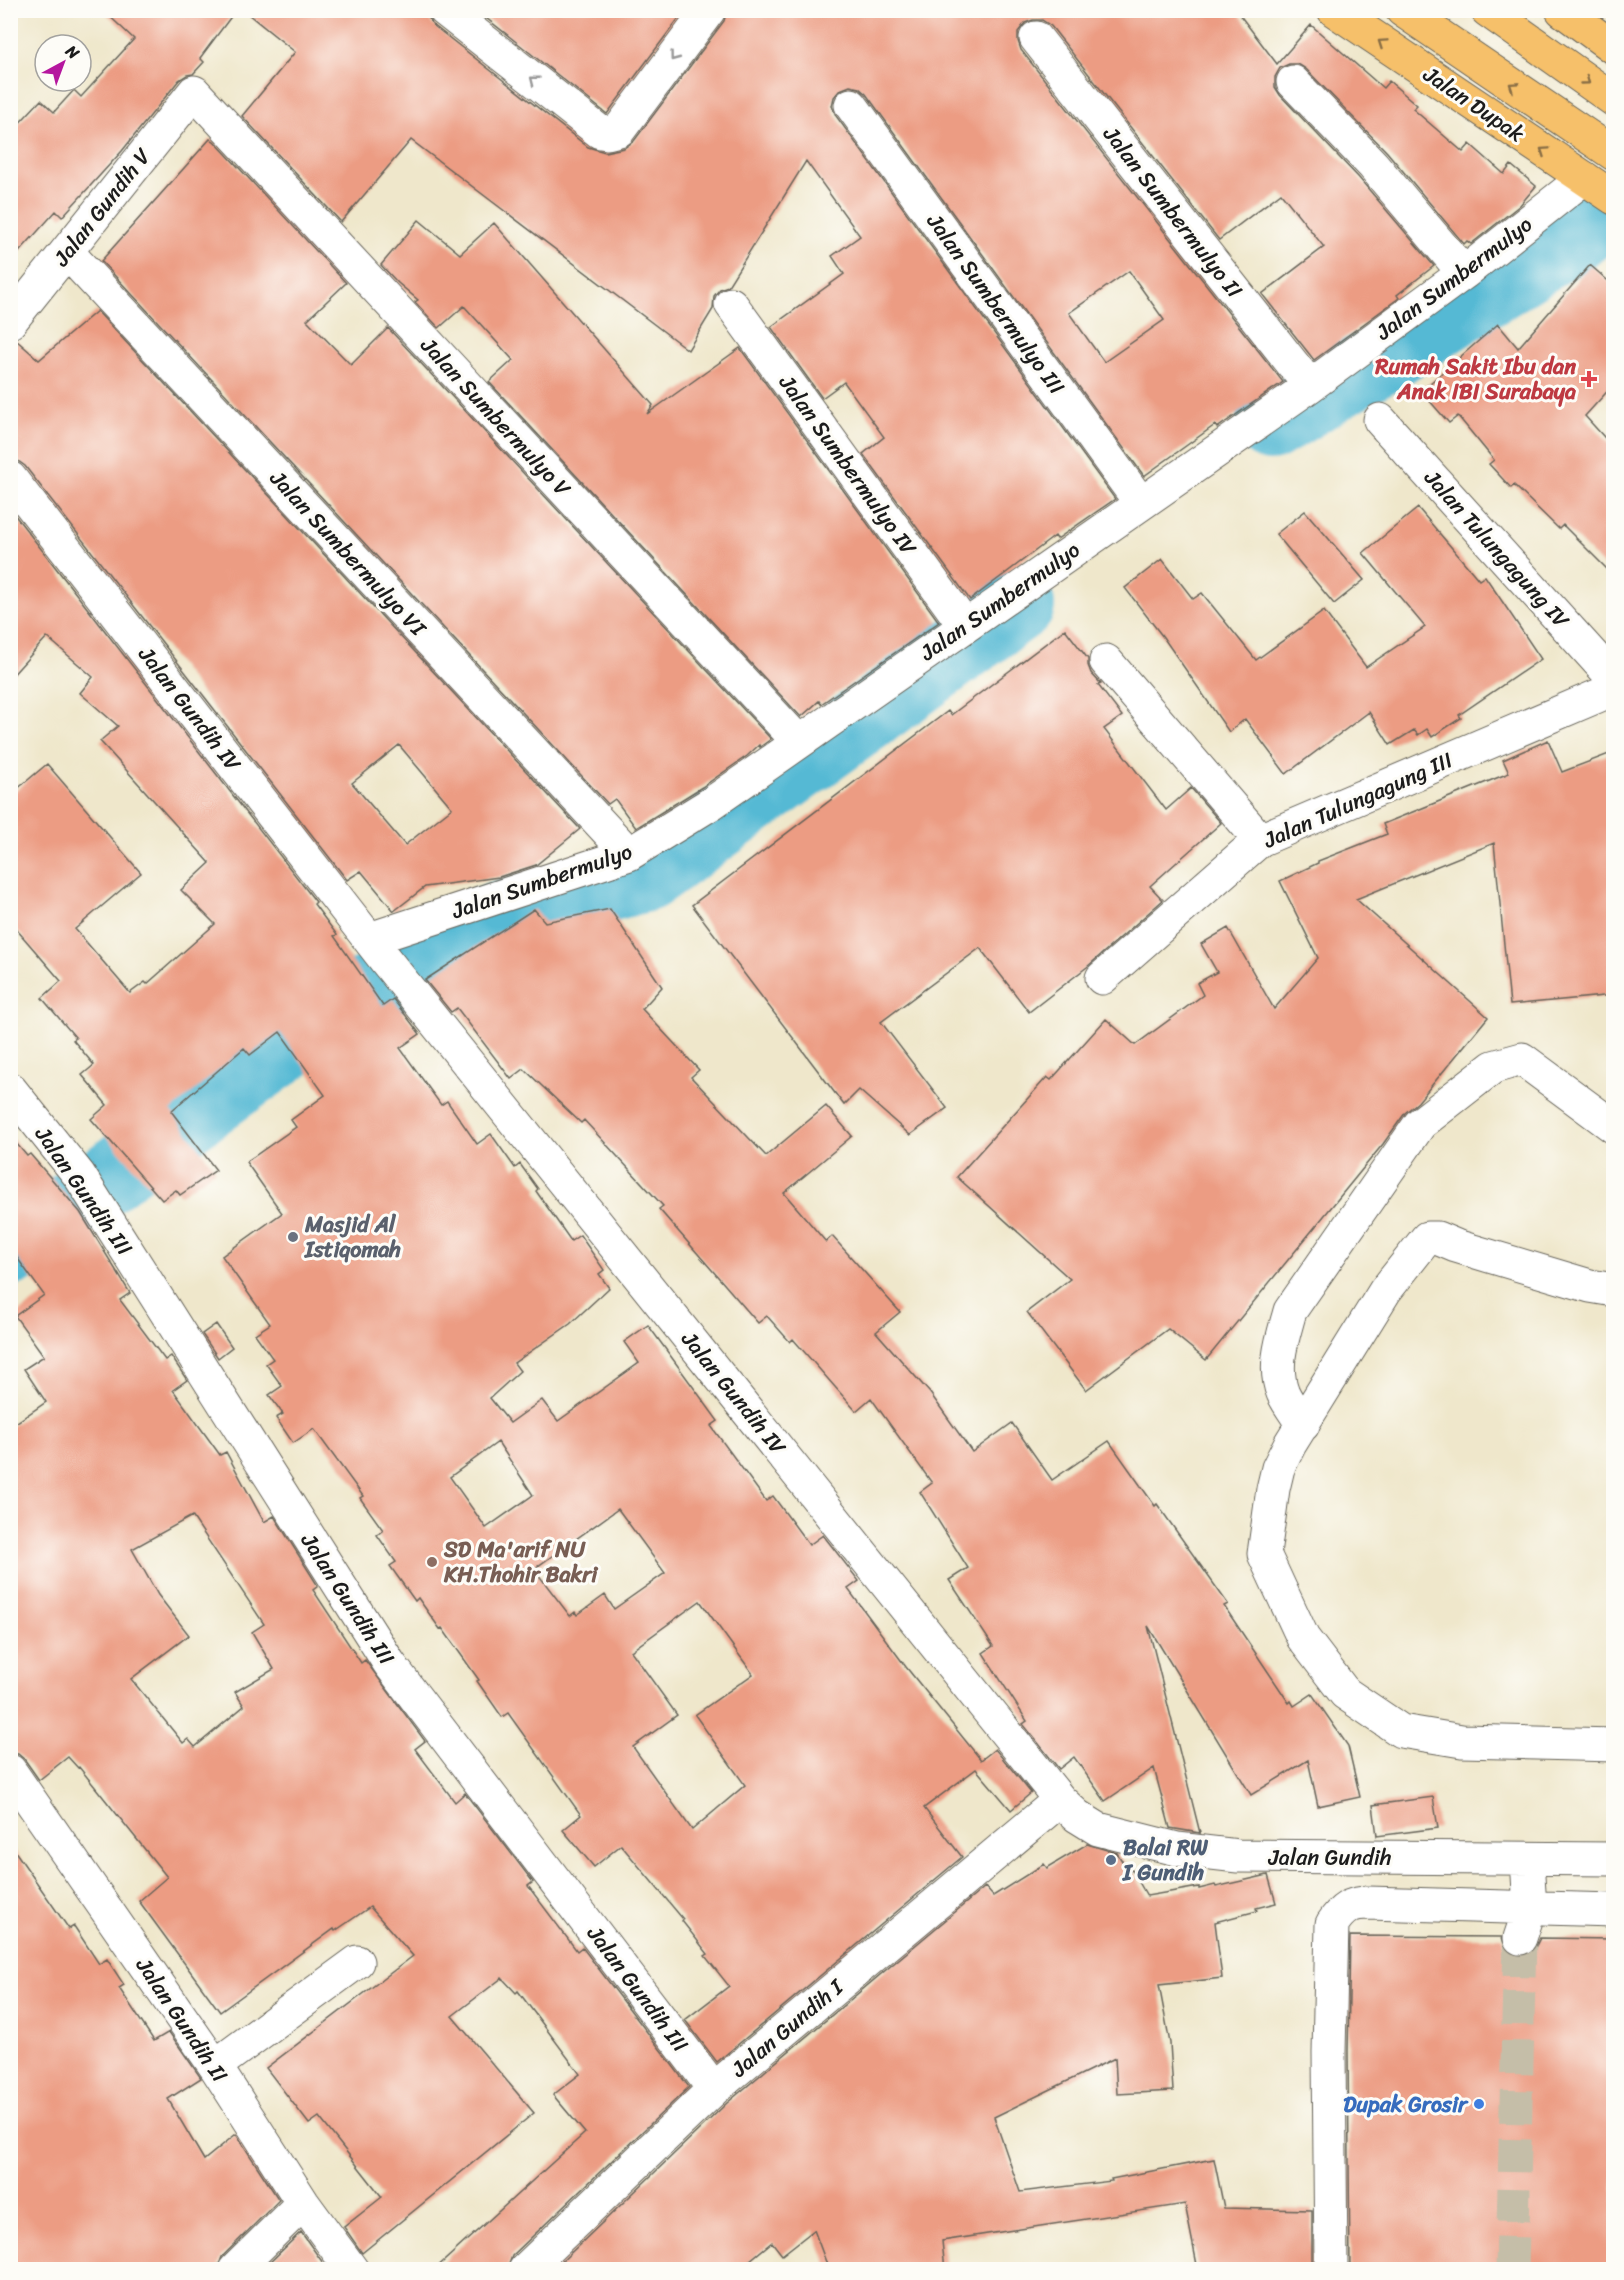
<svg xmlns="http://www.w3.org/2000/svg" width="1624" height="2280" font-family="Sriracha,sans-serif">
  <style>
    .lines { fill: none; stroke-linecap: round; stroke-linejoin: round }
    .river { stroke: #55b9d4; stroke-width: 70 }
    .building { fill: #ec9c83; fill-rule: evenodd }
    .minor-tunnel { stroke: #c5bea8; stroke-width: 33; stroke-dasharray: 33 16; stroke-linecap: butt }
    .minor-casing { stroke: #666359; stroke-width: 35 }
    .major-casing { stroke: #666359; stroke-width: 35 }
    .minor { stroke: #fff; stroke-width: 33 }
    .major { stroke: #f6c06b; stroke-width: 33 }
    .oneway { stroke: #896e44 }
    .oneway2 { stroke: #999 }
    .health-dot { fill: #e0444e; stroke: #fdfcf7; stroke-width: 2 }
    .worship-dot { fill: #6b7280; stroke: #fdfcf7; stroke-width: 2 }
    .education-dot { fill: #8d6e63; stroke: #fdfcf7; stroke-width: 2 }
    .service-dot { fill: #5c6f8a; stroke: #fdfcf7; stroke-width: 2 }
    .shop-dot { fill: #3f7fe0; stroke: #fdfcf7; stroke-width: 2 }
    .labels { text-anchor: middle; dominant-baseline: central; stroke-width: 6; stroke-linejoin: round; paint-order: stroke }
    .street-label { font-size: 22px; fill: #1c1c1c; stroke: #fdfcf7 }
    .health-label { font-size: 22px; font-weight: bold; fill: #be3a42; stroke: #fdfcf7; text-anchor: end }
    .worship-label { font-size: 22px; font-weight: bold; fill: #5b616d; stroke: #fdfcf7; text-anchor: start }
    .education-label { font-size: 22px; font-weight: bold; fill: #785e54; stroke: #fdfcf7; text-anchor: start }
    .service-label { font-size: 22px; font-weight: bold; fill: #4e5e75; stroke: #fdfcf7; text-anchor: start }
    .shop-label { font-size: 22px; font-weight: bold; fill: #366cbe; stroke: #fdfcf7; text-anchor: end }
  </style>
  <rect width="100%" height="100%" fill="#fdfcf7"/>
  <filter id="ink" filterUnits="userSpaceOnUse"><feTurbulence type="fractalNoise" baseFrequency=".0167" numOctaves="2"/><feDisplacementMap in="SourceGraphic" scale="12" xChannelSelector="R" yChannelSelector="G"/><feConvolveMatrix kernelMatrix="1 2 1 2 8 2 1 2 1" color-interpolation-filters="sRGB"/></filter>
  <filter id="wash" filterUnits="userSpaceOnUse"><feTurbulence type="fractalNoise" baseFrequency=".008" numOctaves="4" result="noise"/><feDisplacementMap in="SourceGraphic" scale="24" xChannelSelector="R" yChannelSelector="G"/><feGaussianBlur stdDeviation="1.35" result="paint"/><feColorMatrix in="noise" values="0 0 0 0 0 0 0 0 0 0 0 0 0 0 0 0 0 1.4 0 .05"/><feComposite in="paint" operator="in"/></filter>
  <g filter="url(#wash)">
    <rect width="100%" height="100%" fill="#efe7cb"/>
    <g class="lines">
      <path class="river" d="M1270,426l77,-48 42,-23 225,-144
        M10,1252l142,-108 196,-142 150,-86 148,-39 249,-180 125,-92"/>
    </g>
    <g id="blocks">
      <path class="building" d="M103,10h133l-36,48 4,4 -11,12 -6,1 -8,5 -57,71 -60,66 -6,-6 -46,51v-129l31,-33 13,12 20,-22 7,7 53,-58z
        M243,10h184l1,7 5,8 155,122 17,5 19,-4 10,-7 90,-120 3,-11h509l41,54 34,-39 72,63 6,-7 28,24 -4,4 50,43 7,-8 34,30 7,-9 25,21 -16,19 -49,39 -4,-3 -3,3 -77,-92 -81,-83 -8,-5h-9l-9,4 -5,9v10l5,8 79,83 75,88 -37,29 2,3 -85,62 -52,-66 62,-47 -43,-54 -62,47 -168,-214 -9,-6h-9l-8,3 -7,9v9l3,9 262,332 -66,46 -2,-3 -71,51 -278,-382 -7,-6 -9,-2 -10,4 -6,7 -2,9 4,10 279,383 -58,40 -2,-3 -85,64 -107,-146 21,-17 -40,-55 -22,16 -51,-71 73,-53 -12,-18 28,-20 -54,-75 -78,125 -8,3 -6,7 -1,13 -25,41 -277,-210 -70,82 -99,-106 53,-64zM1129,271l35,49 -60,42 -35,-49z
        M476,10h209l-78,104z
        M210,139l4,2 132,142 -39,37 44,45 37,-37 383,411 -11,8 -1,-2 -12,11 -45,31 -66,41 -21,-29 -7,5 -507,-543z
        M419,220l41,34 34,-31 159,182 -6,9 93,-66 199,274 -118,82 -2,-3 -18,16 -312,-335 24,-22 -49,-54 -25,22 -24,-26 3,-2 -20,-17 -17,-18z
        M1590,265l24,21v98l-29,32 29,32v128l-51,-51 -4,4 -45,-44 -3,3 -22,-24 5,-4 -36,-44 -9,7 -28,-32 77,-67 20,24z
        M97,311l483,518 -44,36 -37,12 -74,10 -31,24 -33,-40 -14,9 -322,-414 -7,-5 -8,-1v-120h6l23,20zM399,745l53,63 -47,37 -53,-62z
        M1418,508l61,72 6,-4 56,83 -82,56 2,3 -29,19 -5,-8 -9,6 -4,-5 -24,15 -21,-33 -83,62 -41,-55 -16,13 -66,-95 -38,-49 37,-29 31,40 9,-6 54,67 68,-49 42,56 59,-40 -62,-74z
        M10,509l306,393 -2,2 23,31 -3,1 49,70 10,-7 27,35 -20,14 41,57 6,-4 30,43 14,-10 24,34 5,-4 18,25 -2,2 35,50 9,-6 24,35 -5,4 10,14 -39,36 -56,39 6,8 -30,27 20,25 32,-23 16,21 81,-58 -15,-21 24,-17 70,96 -7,5 55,75 7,-5 36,49 14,-10 36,46 -11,8 58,78 75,93 14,-11 36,44 -20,17 -35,-41 -52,39 38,49 -245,205 -32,-42 44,-34 -24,-30 3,-2 -26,-33 1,-2 -62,-74 -27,22 -31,-37 18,-15 -73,-102 -6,4 -25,-36 2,-1 -37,-52 -2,1 -22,-31 -3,3 -25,-35 6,-4 -19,-27 6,-5 -23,-32 3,-2 -49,-67 -21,14 -17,-25 7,-4 -14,-19 13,-9 -16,-22 7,-5 -18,-25 15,-10 -48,-68 60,-43 -36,-51 50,-35 -5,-7 34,-25 -45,-63 -30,23 -6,-7 -73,63 45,59 -36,25 -4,-5 -14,10 -71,-81 16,-14 -25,-30 12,-10 -21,-25 3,-2 -34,-40 19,-17 -51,-59v-127l37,-31 94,109 -66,56 55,64 15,-11 2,2 68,-60 -34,-34 29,-27 -110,-122 18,-15 -38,-33 13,-16 -46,-40 -37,41zM498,1442l35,53 -47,33 -36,-51zM618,1509l47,64 -51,36 -9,-14 -28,20 -2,-3 -5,4 -36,-47zM700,1601l53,73 -58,41 50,70 -53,45 -59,-83 44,-32 -46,-64z
        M1305,511l59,69 -30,24 -58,-70z
        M1065,629l23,30v6l3,8 10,11 -3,1 24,31 -18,13 62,81 25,-22 30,35 -71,63 13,14 -76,67 -58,45 -49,-64 -99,74 66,86 -37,27 -51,-45 -15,15 -152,-200 256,-194 3,4z
        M1548,740l14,32 52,-20v243l-104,10 -16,-162 -138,56 132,118 -70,85 -13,11 -22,31 -177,216 -38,-31 -82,61 -59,-78 43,-33 -113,-102 90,-100 4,3 55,-61 29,26 68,-50 -6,-12 20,-11 -16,-28 27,-16 46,81 44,-51 -38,-77 38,-18v-2l69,-27 -4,-10 126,-51 -6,-13z
        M534,909l11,13 65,-13 52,78 -20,22 57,61 -8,7 75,79 60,-50 26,30 -68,57 42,49 6,-6 68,76 -24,20 54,61 42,59 40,-29 40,57 57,-39 46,65 2,-2 71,100 -4,2 65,97 2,-2 3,5 18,-12 36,52 12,51 -42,9 -10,-46 -57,35 -103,-169 52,207 -30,-5 -16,-60 -49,33 -31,-44 -15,12 -36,-45 4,-3 -44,-68 10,-7 -44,-66 19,-12 -48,-76 12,-9 -61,-85 -15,13 -63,-72 -3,3 -23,-26 -9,7 -99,-114 4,-3 -79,-86 -3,3 -57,-54 -13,10 -54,-71 -6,4 -26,-32z
        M10,1136l17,20 3,-2 50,58 50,81 -10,7 45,60 6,-4 16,24 -14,10 47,65 6,-3 38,70 10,-6 44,70 -5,4 48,73 4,-3 60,81 -10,8 40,53 10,-9 68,89 -5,4 49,65 5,-4 107,140 -177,169 -5,14h-73l151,-137 -32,-38 27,-21 -62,-83 -2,2 -14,-15 -50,38 82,97 -172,140 -18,-26 38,-30 -63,-80 -10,7 -43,-56 147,-112 -43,-49 -35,24 -1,-2 -114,83 -81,-111 28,-24 -88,-110 -1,1 -10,-11 -29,23 -14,-20 -7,-6 -8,-1v-326l36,-25 -22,-33 20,-13 -29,-40 29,-21 -34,-47zM192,1516l72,108 -12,8 22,37 -39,23 9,14 -49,41 -7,-8 -5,4 -52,-64 58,-44 -31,-40 -26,-46z
        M216,1324l16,23 -14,11 -16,-24z
        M1433,1797l5,31 -61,8 -4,-31z
        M10,1844l59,85 5,-3 25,38 8,-5 17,26 -5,3 35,53 15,-9 32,46 -33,21 36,61 32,-26 43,66 -57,57 -5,13h-207z
        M1087,1844l30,9 12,19 3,-2 15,26 52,-9v2l16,-4 1,2 52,-12 8,28 -20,5 1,3 -42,11 7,56 -63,7 11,58 3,48 -56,3 -2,-36 -121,59 26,75 92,-11 -1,-2 103,-20 10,49 88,2v60h-114l-13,-66 -243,37 3,29h-116l-15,-40 -32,25 -10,-13 -34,28h-185l174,-167 258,-216 8,9 51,-32 3,4z
        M1350,1936l152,1 4,14 8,5h9l10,-4 7,-14 74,1v331h-264l-2,-218z
        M301,2232l27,38h-66z"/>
    </g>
  </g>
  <g filter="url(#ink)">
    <use href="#blocks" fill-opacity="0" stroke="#666359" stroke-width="1.5"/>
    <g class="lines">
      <path class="minor-tunnel" d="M1512,2270l8,-332"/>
      <g class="minor-casing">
        <path id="minor" d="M445,10l155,122 7,1 12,-3 90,-120
          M1036,38l274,348
          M1293,82l80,83 91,108
          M851,105l289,397
          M67,252l562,602
          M731,304l234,322
          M10,322l184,-230 604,649
          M1380,420l234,259
          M10,478l376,483 674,839 17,16 21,13 79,20 61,7 376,3
          M1106,661l154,179
          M370,939l259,-85 83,-51 598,-417 154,-113 120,-95
          M1102,978l158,-138 354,-151
          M10,1089l69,86 310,488 325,426
          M1614,1290l-24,-4 -134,-40 -19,-8h-10l-42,53 -95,153 -12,24 -5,21 -9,65 39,84 42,55 56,38 61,10 152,4
          M1303,1425c-6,-10 -15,-21 -20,-32 -11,-27 0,-56 7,-82l130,-187 73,-57 29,-8 92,68
          M10,1771l205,295 88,137 49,67
          M1520,1938l10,-30 -3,-49
          M215,2066l142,-104
          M235,2270l68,-67
          M525,2270l189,-181 346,-289
          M1331,2270l-2,-218 3,-128c10,-15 18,-21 36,-21l246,7"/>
      </g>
      <g class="major-casing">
        <path id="major" d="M1334,10l280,188
          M1402,10l212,144
          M1487,10l127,90
          M1562,10l52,38"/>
      </g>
      <use href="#minor" class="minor"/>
      <use href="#major" class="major"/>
    </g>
    <defs><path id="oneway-chevron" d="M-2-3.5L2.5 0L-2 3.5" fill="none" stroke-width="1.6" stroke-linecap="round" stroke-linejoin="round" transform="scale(1.5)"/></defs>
    <g class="oneway">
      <use href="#oneway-chevron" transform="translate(1382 43) rotate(-146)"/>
      <use href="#oneway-chevron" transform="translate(1586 81) rotate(36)"/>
      <use href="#oneway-chevron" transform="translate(1513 86) rotate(-146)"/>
      <use href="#oneway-chevron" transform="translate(1544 151) rotate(-146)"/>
    </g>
    <g class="oneway2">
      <use href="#oneway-chevron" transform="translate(674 57) rotate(127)"/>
      <use href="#oneway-chevron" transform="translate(534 80) rotate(-142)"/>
    </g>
  </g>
  <path class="health-dot" d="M1586 370h6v6h6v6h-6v6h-6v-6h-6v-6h6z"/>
  <circle class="worship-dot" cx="293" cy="1237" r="6"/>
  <circle class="education-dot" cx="432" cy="1562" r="6"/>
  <circle class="service-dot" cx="1111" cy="1860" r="6"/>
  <circle class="shop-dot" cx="1479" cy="2104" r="6"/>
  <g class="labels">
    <g class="street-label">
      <text transform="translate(1474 104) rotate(34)">Jalan Dupak</text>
      <text transform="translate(102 207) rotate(-52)">Jalan Gundih V</text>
      <text transform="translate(1173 212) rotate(52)">Jalan Sumbermulyo II</text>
      <text transform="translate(1454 278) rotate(-37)">Jalan Sumbermulyo</text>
      <text transform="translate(996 304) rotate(54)">Jalan Sumbermulyo III</text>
      <text transform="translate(496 417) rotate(47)">Jalan Sumbermulyo V</text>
      <text transform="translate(848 465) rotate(54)">Jalan Sumbermulyo IV</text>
      <text transform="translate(1497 549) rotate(48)">Jalan Tulungagung IV</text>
      <text transform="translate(348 553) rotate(47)">Jalan Sumbermulyo VI</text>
      <text transform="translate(1000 601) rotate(-35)">Jalan Sumbermulyo</text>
      <text transform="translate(190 709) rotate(52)">Jalan Gundih IV</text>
      <text transform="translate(1358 800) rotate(-24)">Jalan Tulungagung III</text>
      <text transform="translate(542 881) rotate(-19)">Jalan Sumbermulyo</text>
      <text transform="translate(84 1191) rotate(55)">Jalan Gundih III</text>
      <text transform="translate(734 1393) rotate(51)">Jalan Gundih IV</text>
      <text transform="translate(348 1599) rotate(57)">Jalan Gundih III</text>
      <text x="1330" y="1857">Jalan Gundih</text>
      <text transform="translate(638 1989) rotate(53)">Jalan Gundih III</text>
      <text transform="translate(182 2020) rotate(56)">Jalan Gundih II</text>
      <text transform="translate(787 2028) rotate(-40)">Jalan Gundih I</text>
    </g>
    <g class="health-label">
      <text x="1576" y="366">Rumah Sakit Ibu dan<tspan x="1576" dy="25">Anak IBI Surabaya</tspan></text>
    </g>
    <g class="worship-label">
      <text x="305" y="1224">Masjid Al<tspan x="305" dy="25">Istiqomah</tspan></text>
    </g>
    <g class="education-label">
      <text x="444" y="1549">SD Ma'arif NU<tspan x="444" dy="25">KH.Thohir Bakri</tspan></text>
    </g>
    <g class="service-label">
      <text x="1123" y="1847">Balai RW<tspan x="1123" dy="25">I Gundih</tspan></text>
    </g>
    <g class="shop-label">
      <text x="1467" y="2104">Dupak Grosir</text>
    </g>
  </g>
  <rect width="1624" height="2280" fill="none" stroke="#fdfcf7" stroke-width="36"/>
  <g transform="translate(63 63) rotate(41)"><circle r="28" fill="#fdfcf7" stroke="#a3a29f" stroke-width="1.5"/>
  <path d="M0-4.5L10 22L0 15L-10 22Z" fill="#b5179e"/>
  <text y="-9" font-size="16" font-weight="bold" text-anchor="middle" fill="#1c1c1c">N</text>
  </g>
</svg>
